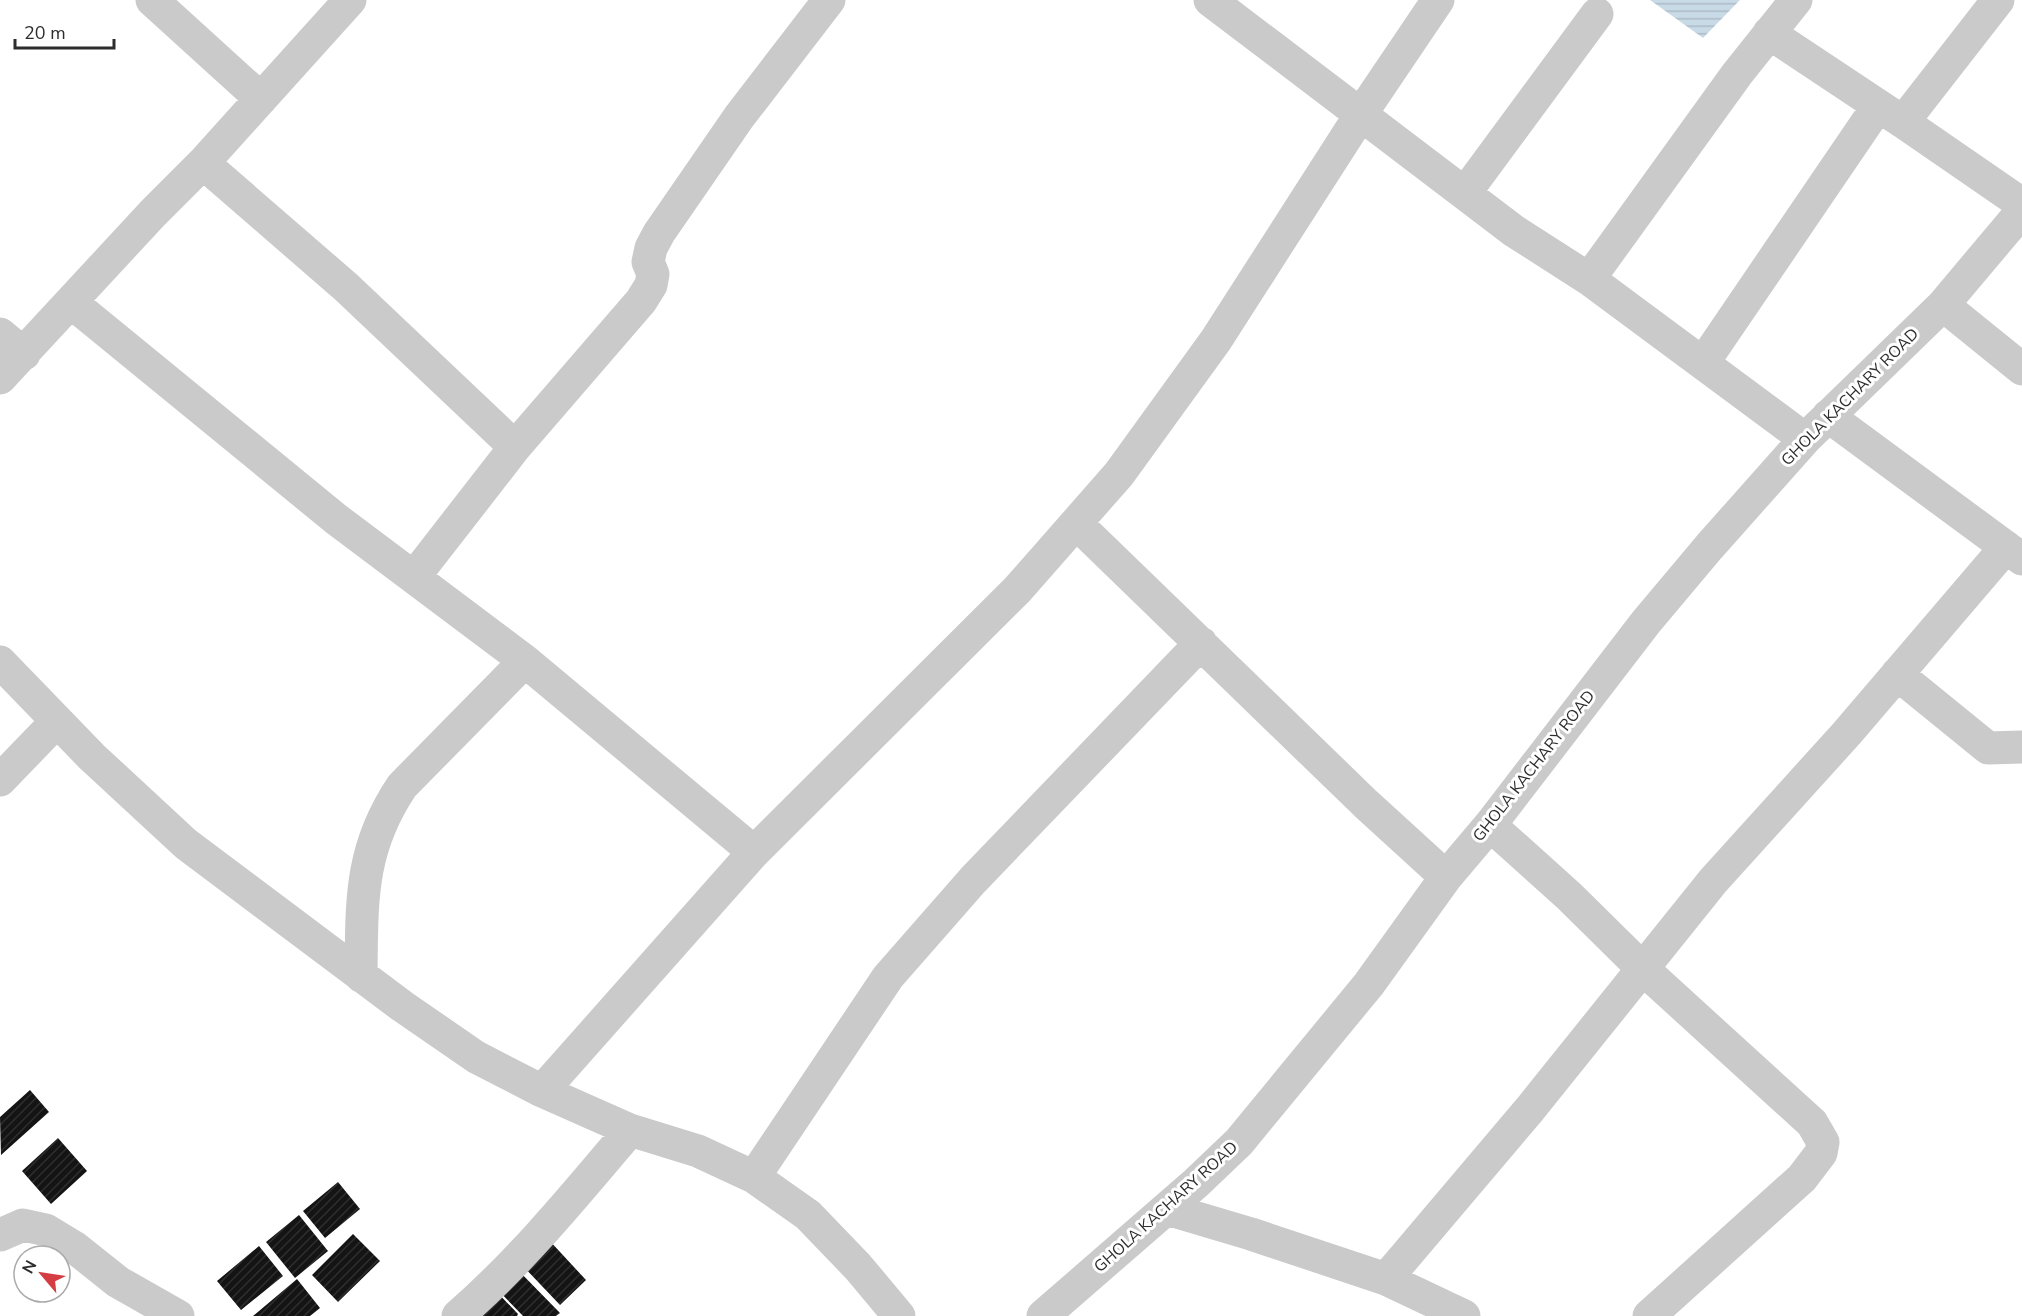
<svg xmlns="http://www.w3.org/2000/svg" width="2022" height="1316" font-family="'Nunito Sans',sans-serif">
  <style>
    .water { fill: url(#water-rules) }
    .building { fill: url(#building-hatch) }
    .lines { fill: none; stroke-linecap: round; stroke-linejoin: round }
    .minor { stroke: #cacaca; stroke-width: 33 }
    .labels { text-anchor: middle; dominant-baseline: central; stroke-width: 6; stroke-linejoin: round; paint-order: stroke }
    .street-label { font-size: 16px; fill: #2d2d2d; stroke: #fff }
  </style>
  <defs>
    <pattern id="water-rules" width="6" height="5" patternUnits="userSpaceOnUse" patternTransform="scale(1.5)"><rect width="6" height="5" fill="#c9dae7"/><path d="M0 2.5h6" fill="none" stroke="#adbbc6"/></pattern>
    <pattern id="building-hatch" width="6" height="6" patternUnits="userSpaceOnUse" patternTransform="scale(1.5)"><rect width="6" height="6" fill="#141414"/><path d="M-1 1l2-2M0 6l6-6M5 7l2-2" fill="none" stroke="#2e2e2e"/></pattern>
  </defs>
  <rect width="100%" height="100%" fill="#fff"/>
  <path class="water" d="M1650,0h90l-37,38z"/>
  <path class="building" d="M30,1090l19,22 -48,43 -1,-38z
    M58,1138l29,33 -36,33 -29,-33z
    M338,1182l22,27 -35,29 -22,-27z
    M299,1215l29,36 -33,27 -29,-36z
    M353,1234l27,27 -42,41 -26,-27z
    M548,1239l38,41 -26,25 -39,-41z
    M259,1246l24,30 -42,34 -24,-29z
    M514,1266l46,47 -4,3h-33l-29,-30z
    M297,1279l23,29 -10,8h-57z
    M494,1289l24,25 -1,2h-38z"/>
  <g class="lines">
    <path class="minor" d="M152,0l109,99
      M1210,0l304,231 75,48 216,160
      M1769,33l134,89 95,-122
      M1903,122l119,82
      M203,163l143,124 169,160
      M1465,193l132,-179
      M1589,279l148,-205 59,-74
      M72,303l264,216 189,142 229,191
      M1943,305l79,64
      M0,334l24,20
      M1703,363l175,-257
      M0,378l153,-165 50,-50 147,-163
      M1828,416l194,143
      M1077,524l289,280 80,73
      M414,577l101,-130 126,-146 10,-16 2,-11 -5,-12 3,-14 8,-15 80,-116 90,-117
      M0,662l92,95 94,87 216,162 74,51 66,34 88,39 68,21 56,26 54,38 50,52 41,49
      M1897,674l91,74 34,-1
      M0,780l57,-59
      M1490,825l79,71 74,73 169,154 11,19 -2,11 -19,25 -153,138
      M361,976c1,-74 -2,-126 41,-190l123,-125
      M542,1091l212,-239 263,-262 102,-116 97,-134 145,-226 77,-114
      M754,1177l134,-200 85,-97 228,-237
      M1167,1209l84,25 135,45 78,37
      M0,1235l23,-10 23,5 28,17 44,35 60,34
      M1386,1279l144,-170 183,-228 134,-148 159,-186
      M458,1316c64,-56 117,-121 172,-186
      M1043,1316l153,-133 43,-41 130,-158 77,-107 44,-52 156,-203 63,-75 96,-108 138,-134 79,-94"/>
  </g>
  <g class="labels">
    <g class="street-label">
      <text transform="translate(1850 397) rotate(-45)">GHOLA KACHARY ROAD</text>
      <text transform="translate(1534 766) rotate(-52)">GHOLA KACHARY ROAD</text>
      <text transform="translate(1166 1207) rotate(-42)">GHOLA KACHARY ROAD</text>
    </g>
  </g>
  <g transform="translate(42 1274) rotate(299)"><circle r="28" fill="#ffffff" stroke="#ababab" stroke-width="1.5"/>
  <path d="M0-4.5L10 22L0 15L-10 22Z" fill="#d43e43"/>
  <text y="-9" font-size="16" font-weight="bold" text-anchor="middle" fill="#2d2d2d">N</text>
  </g>
  <path d="M15 39v9h99v-9" fill="none" stroke="#2d2d2d" stroke-width="3"/>
  <text x="24" y="39" font-size="18" fill="#2d2d2d" stroke="#ffffff" stroke-width="4.5" paint-order="stroke">20 m</text>
</svg>
